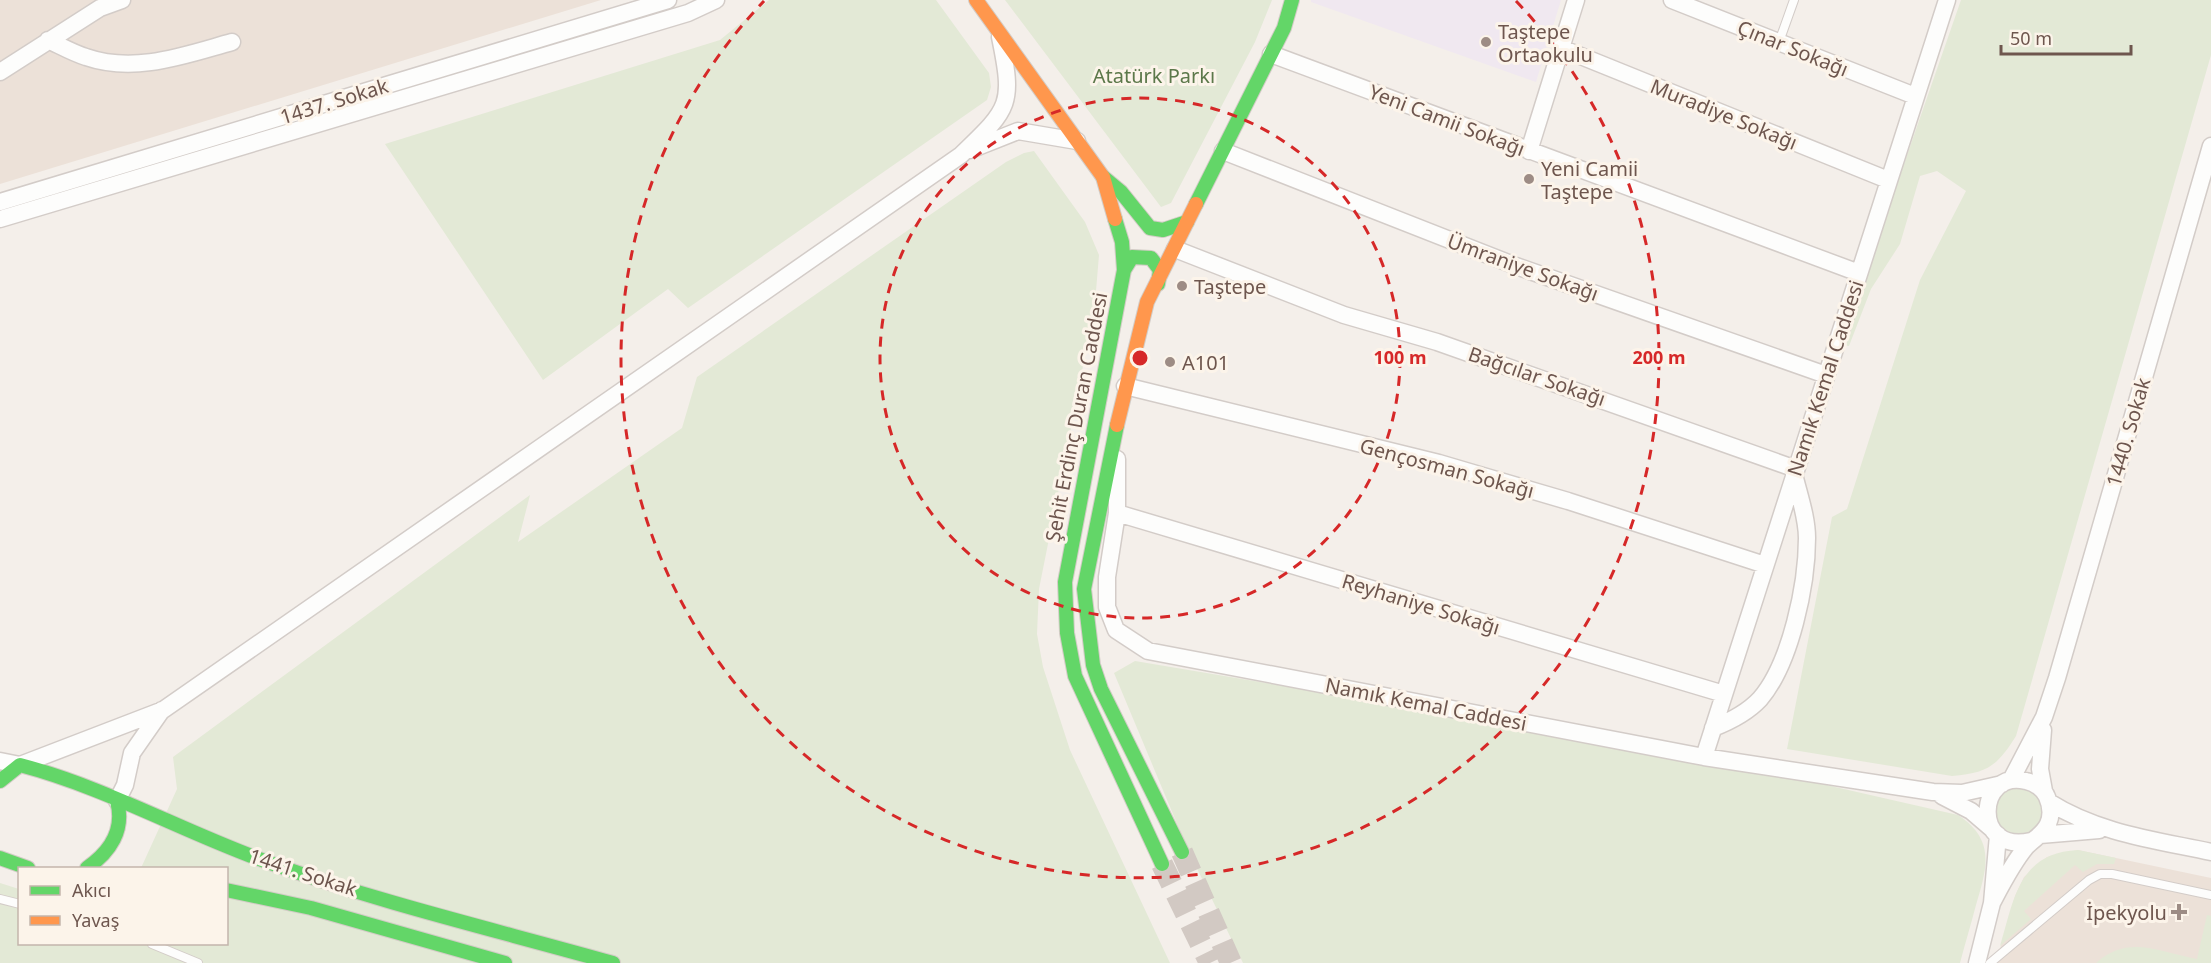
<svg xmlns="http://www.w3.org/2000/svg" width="2211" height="963" font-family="'Noto Sans',sans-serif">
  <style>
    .residential { fill: #ece1d8 }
    .education { fill: #f0e8f0 }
    .green { fill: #e3e9d6 }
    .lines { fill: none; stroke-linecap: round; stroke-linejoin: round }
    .secondary-tunnel { stroke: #d2c9c3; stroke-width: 22; stroke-dasharray: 22 11; stroke-linecap: butt }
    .lane-casing { stroke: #d3ccc8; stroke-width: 10 }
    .street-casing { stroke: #d3ccc8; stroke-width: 19 }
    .fast-casing { stroke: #d3ccc6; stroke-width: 16 }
    .slow-casing { stroke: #d3ccc6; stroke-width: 16 }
    .lane { stroke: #fdfdfc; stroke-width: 8 }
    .street { stroke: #fdfdfc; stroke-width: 16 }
    .fast { stroke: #63d668; stroke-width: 14 }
    .slow { stroke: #ff974d; stroke-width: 14 }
    .ring { fill: none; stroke: #d62828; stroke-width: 3; stroke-dasharray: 10 8 }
    .poi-dot { fill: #9d8c85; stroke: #fcf4ea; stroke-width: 2 }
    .labels { text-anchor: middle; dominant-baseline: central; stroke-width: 6; stroke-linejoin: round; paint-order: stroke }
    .poi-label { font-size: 20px; fill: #6e564e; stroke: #fcf4ea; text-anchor: start }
    .street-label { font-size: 20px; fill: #6e564e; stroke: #fcf4ea }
    .park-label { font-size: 20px; fill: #5c784a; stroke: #fcf4ea }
    .centre { fill: #d62828; stroke: #fcf4ea; stroke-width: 3 }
    .ring-label { font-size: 18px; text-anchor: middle; font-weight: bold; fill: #d62828; stroke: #fcf4ea; stroke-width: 6; stroke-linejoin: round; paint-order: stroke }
  </style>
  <rect width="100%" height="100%" fill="#f4efea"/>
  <path class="residential" d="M0,0h601l-601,184z
    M2078,850l133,28v85h-215l19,-67 9,-19 23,-20z"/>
  <path class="education" d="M1311,0h250l-25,82 -225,-80z"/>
  <path class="green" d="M769,0h167l53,73 2,14 -4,13 -299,208 -20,-19 -125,91 -158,-236 335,-104z
    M1005,0h267l-17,42 -84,161 -10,4z
    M1961,0h250v55l-195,681c-19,30 -28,37 -64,40l-165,-27 45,-232 15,-8 73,-229 46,-89 -29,-20 -17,5 -20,68 -29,45 -22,57 -8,-1z
    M1034,151l51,71 14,33 -3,36 -16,92 -41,206 -2,45 6,33 27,83 100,213h-1170v-80l19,6 1,55h206v-76h-85l36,-79 -4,-32 357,-262 -12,47 164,-114 15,-51 309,-215 18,-9z
    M1135,661l569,96 254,58c38,25 29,53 18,90 -5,19 -11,39 -16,58h-717l-55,-113 -74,-177z
    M1995 812a24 24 0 1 1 48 0a24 24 0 1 1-48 0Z
    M2078,850l38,8 -2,6h-17l-14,8 -8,-7 -51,46 7,8 -31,27c14,-46 18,-93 78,-96z
    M2207,915l4,1v47h-115c32,-29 63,-11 101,-4z"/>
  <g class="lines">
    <path class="secondary-tunnel" d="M1182,852l49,111
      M1162,864l48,99"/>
    <g class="lane-casing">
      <path id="lane" d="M1779,42l15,-42
        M0,899l20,5
        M152,944l46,19
        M1990,963l99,-83 11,-6h12l99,21"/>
    </g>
    <g class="street-casing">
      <path id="street" d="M1672,0l243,96
        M48,40c13,6 25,13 38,17 49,17 99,-2 146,-15
        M1561,48l327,132
        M1271,54l588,219
        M0,72l100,-64 22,-8
        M970,150l48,-19 59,10
        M1223,151l293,115 310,109
        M1529,151l47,-151
        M0,202l668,-202
        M0,219l688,-206 28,-13
        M1175,249l169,66 93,27 359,127
        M1125,386l314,77 129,38 197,64
        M1117,459v54l-10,64v30l9,23 32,21 556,106 229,35 29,1 40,-9
        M1117,513l607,181
        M1713,728c18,-7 34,-15 47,-29 31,-36 47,-115 47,-161 0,-21 -8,-43 -13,-64
        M2043,730l-3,39 4,22
        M1704,757l243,-757
        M0,761l20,4 143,-55 798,-555c49,-47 53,-50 39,-118
        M2011,780l33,-63 13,-39 154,-532
        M1942,796l29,15 21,18
        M117,801l8,-16 7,-32 30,-43
        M2049,802c49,31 106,38 162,50
        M2040,835l59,-5
        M1992,903c10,-19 20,-39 34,-56 7,-8 17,-12 22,-23 4,-9 3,-18 -1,-27 -3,-8 -12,-14 -21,-16 -49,-13 -55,74 5,60
        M1977,963l15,-60 6,-68"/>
    </g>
    <g class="fast-casing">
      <path id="fast" d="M1103,177l18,15 29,36 13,2 24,-8
        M1196,204l88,-176 8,-28
        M1115,219l7,23 2,28 -59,312 2,51 8,43 87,188
        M1124,270l8,-13 19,1 9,12 -2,14
        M1117,425l-33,164 9,76 8,24 81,163
        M0,781l20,-16c88,23 167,69 253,99 111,40 227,67 340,99
        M0,858l28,10
        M87,868c23,-16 38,-38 30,-67
        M226,890l85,18 194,55"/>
    </g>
    <g class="slow-casing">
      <path id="slow" d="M976,0l127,177 12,42
        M1117,425l30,-123 49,-98"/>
    </g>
    <use href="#lane" class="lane"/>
    <use href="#street" class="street"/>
    <use href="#fast" class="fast"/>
    <use href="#slow" class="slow"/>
  </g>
  <g class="ring">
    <circle cx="1140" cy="358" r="260"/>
    <path d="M1516 1A519 519 0 1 1 764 1"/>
  </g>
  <g class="poi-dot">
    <circle cx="1486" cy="42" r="6"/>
    <circle cx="1529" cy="179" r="6"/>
    <circle cx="1182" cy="286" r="6"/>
    <circle cx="1170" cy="362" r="6"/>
    <path d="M2176 903h6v6h6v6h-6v6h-6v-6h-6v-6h6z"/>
  </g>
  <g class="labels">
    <g class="poi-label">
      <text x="1498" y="31">Taştepe<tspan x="1498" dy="23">Ortaokulu</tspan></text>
      <text x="1541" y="168">Yeni Camii<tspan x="1541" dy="23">Taştepe</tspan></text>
      <text x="1194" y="286">Taştepe</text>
      <text x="1182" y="362">A101</text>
      <text x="2167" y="912" text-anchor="end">İpekyolu</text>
    </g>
    <g class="street-label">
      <text transform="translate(1793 48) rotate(22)">Çınar Sokağı</text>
      <text transform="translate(334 101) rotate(-17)">1437. Sokak</text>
      <text transform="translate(1724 114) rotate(22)">Muradiye Sokağı</text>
      <text transform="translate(1447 120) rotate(21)">Yeni Camii Sokağı</text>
      <text transform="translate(1523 267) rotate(20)">Ümraniye Sokağı</text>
      <text transform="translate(1537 376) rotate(19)">Bağcılar Sokağı</text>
      <text transform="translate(1825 378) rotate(-72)">Namık Kemal Caddesi</text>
      <text transform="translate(1076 417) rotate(-79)">Şehit Erdinç Duran Caddesi</text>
      <text transform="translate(2128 432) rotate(-74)">1440. Sokak</text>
      <text transform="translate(1447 468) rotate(15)">Gençosman Sokağı</text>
      <text transform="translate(1421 604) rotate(17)">Reyhaniye Sokağı</text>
      <text transform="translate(1426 704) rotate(11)">Namık Kemal Caddesi</text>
      <text transform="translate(303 872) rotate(18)">1441. Sokak</text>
    </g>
    <g class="park-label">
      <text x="1154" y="75">Atatürk Parkı</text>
    </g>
  </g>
  <circle cx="1140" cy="358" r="9" class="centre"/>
  <g class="ring-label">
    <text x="1400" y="364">100 m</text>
    <text x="1659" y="364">200 m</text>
  </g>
  <rect x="18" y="867" width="210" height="78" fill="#fcf4ea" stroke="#c3b5ac" stroke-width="1.5"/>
  <rect x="30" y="886" width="30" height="9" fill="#63d668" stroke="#c3b5ac" stroke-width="1.5"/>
  <text x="72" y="897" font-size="18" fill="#6e564e">Akıcı</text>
  <rect x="30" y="916" width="30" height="9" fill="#ff974d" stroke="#c3b5ac" stroke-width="1.5"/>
  <text x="72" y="927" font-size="18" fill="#6e564e">Yavaş</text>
  <path d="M2001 45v9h130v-9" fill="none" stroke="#6e564e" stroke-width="3"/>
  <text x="2010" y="45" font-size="18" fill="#6e564e" stroke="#fcf4ea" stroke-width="4.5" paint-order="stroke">50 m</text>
</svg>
